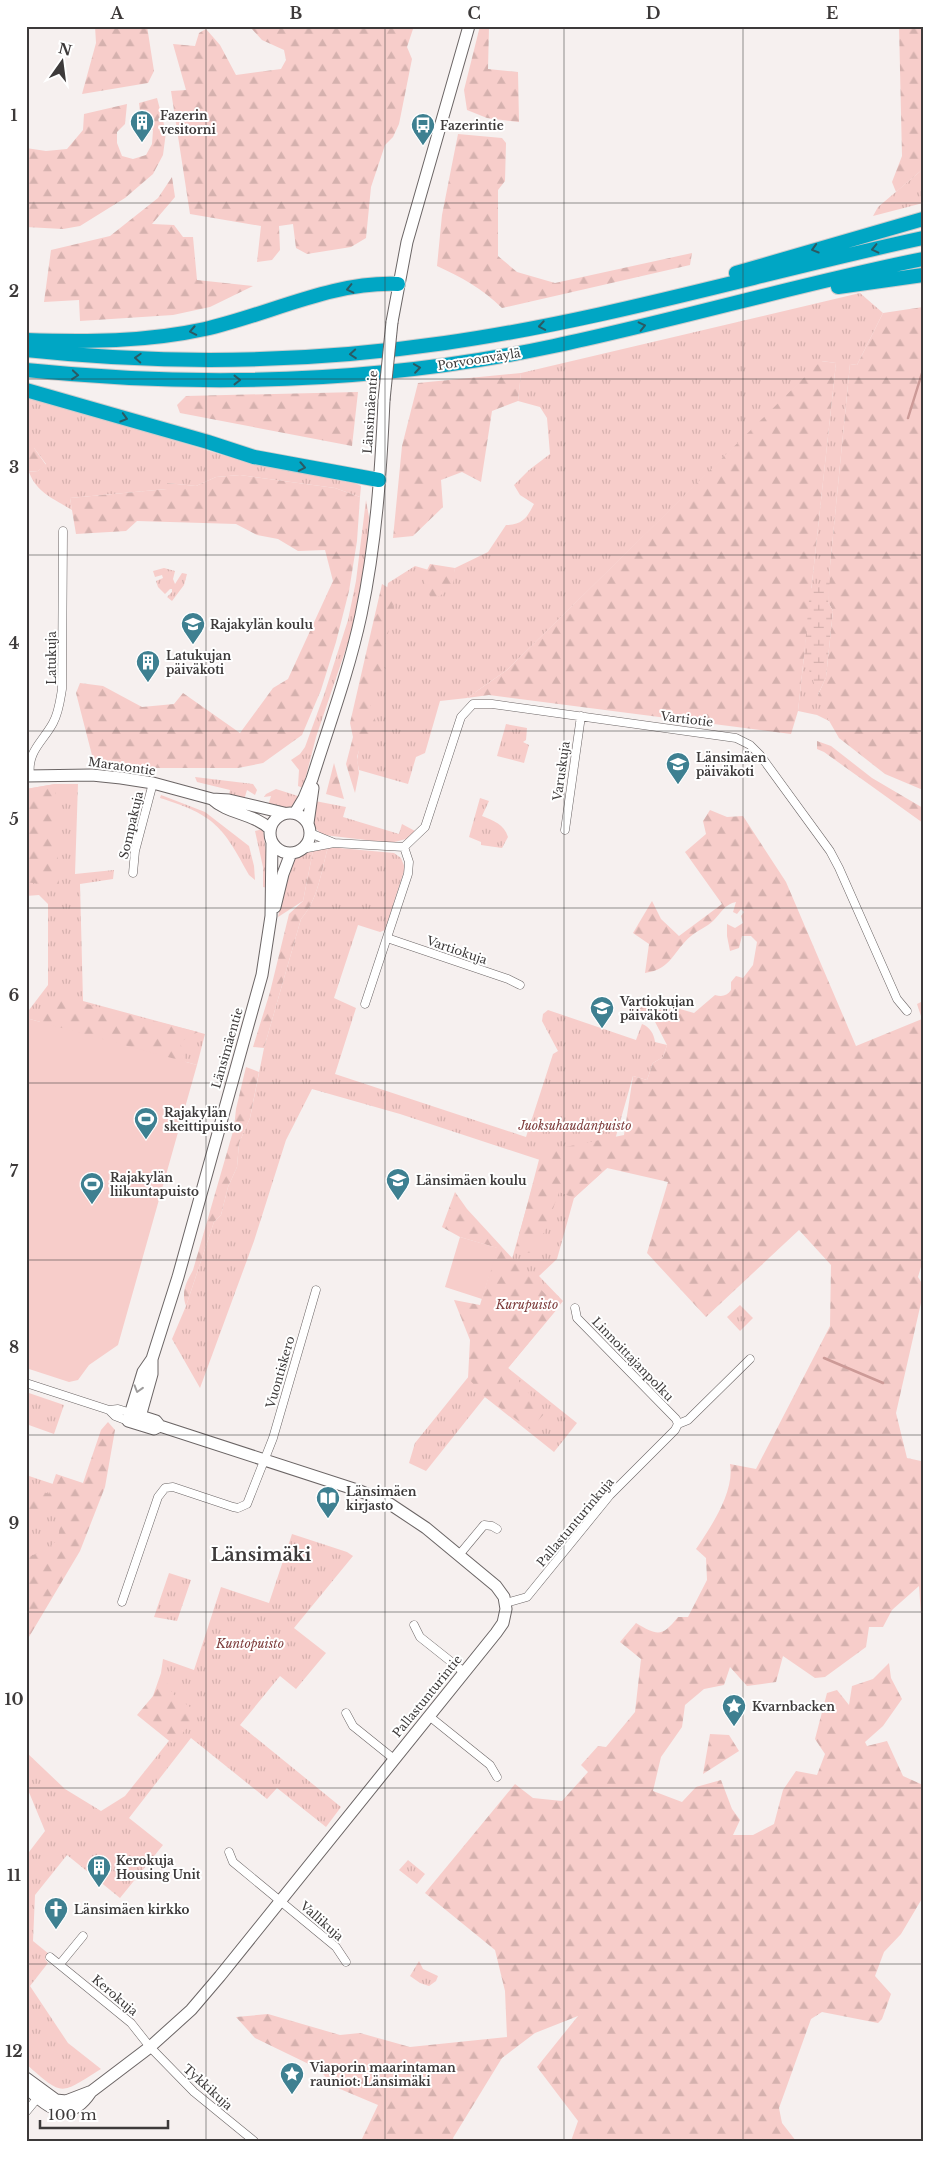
<svg xmlns="http://www.w3.org/2000/svg" width="949" height="2167" font-family="'Libre Baskerville',serif">
  <style>
    .grass { fill: url(#grass-tufts) }
    .forest { fill: url(#forest-firs) }
    .wetland { fill: url(#wetland-marsh) }
    .pitch { fill: #f7cdca }
    .lines { fill: none; stroke-linecap: round; stroke-linejoin: round }
    .stream { stroke: #cc9a97; stroke-width: 2.5 }
    .street-casing { stroke: #6b6565; stroke-width: 9 }
    .secondary-casing { stroke: #6b6565; stroke-width: 13 }
    .highway-casing { stroke: #cdcccc; stroke-width: 16 }
    .street { stroke: #fff; stroke-width: 8 }
    .secondary { stroke: #fff; stroke-width: 11 }
    .highway { stroke: #00a6c4; stroke-width: 14 }
    .secondary-bridge-casing { stroke: #6b6565; stroke-width: 13; stroke-linecap: butt }
    .secondary-bridge { stroke: #fff; stroke-width: 11 }
    .oneway { stroke: #2b5a63 }
    .oneway2 { stroke: #9e9c9c }
    .grid { fill: none; stroke: #3d3a3a; stroke-width: 1; stroke-opacity: 0.55 }
    .labels { text-anchor: middle; dominant-baseline: central; stroke-width: 4; stroke-linejoin: round; paint-order: stroke }
    .poi-label { font-size: 12px; font-weight: bold; fill: #3d3a3a; stroke: #fff; text-anchor: start }
    .street-label { font-size: 12px; fill: #3d3a3a; stroke: #fff }
    .park-label { font-size: 12px; font-style: italic; fill: #7e3d3c; stroke: #fff }
    .district-label { font-size: 18px; font-weight: bold; fill: #3d3a3a; stroke: #fff }
    .neatline { fill: none; stroke: #3d3a3a; stroke-width: 2 }
    .grid-label { font-size: 16px; text-anchor: middle; font-weight: bold; fill: #3d3a3a }
  </style>
  <defs>
    <pattern id="grass-tufts" width="24" height="20" patternUnits="userSpaceOnUse" patternTransform="scale(1.25)"><rect width="24" height="20" fill="#f7cdca"/><path d="M3 7l-1-3M5 7V3M7 7l1-3M15 17l-1-3M17 17v-4M19 17l1-3" fill="none" stroke="#d5b1ae"/></pattern>
    <pattern id="forest-firs" width="22" height="20" patternUnits="userSpaceOnUse" patternTransform="scale(1.25)"><rect width="22" height="20" fill="#f7cdca"/><path d="M5 1l3.5 6h-7zM16 11l3.5 6h-7z" fill="#d5b1ae"/></pattern>
    <pattern id="wetland-marsh" width="20" height="14" patternUnits="userSpaceOnUse" patternTransform="scale(1.25)"><rect width="20" height="14" fill="#f7cdca"/><path d="M1 5h8M5 5V1M11 12h8M15 12V8" fill="none" stroke="#d5b1ae"/></pattern>
  </defs>
  <rect width="100%" height="100%" fill="#f6f0ef"/>
  <path class="grass" d="M923,169v34l-50,13 5,-9z
    M860,293l23,20 -26,52 -7,-1 -21,212 -3,101 -8,17 11,27 -12,-6 -19,-4 38,-348 -14,-2 -315,309 -40,28 -27,3 -15,52 -9,4 -8,27 -49,-14 -2,-10 31,-177 27,-17 38,11 2,-9 33,-16 18,-27c16,0 21,-7 28,-21l-14,-9 -6,-10 15,-15 21,-16 -3,-36 -7,-11 -22,-6 3,-28z
    M26,396c77,20 151,47 228,68 33,9 68,10 101,19l6,3 -1,11 -25,-9 -95,-13 -24,2 -20,9 -29,-3v6l-97,9 2,12c-18,-11 -36,-18 -43,-38l9,-1 8,-7 -12,-16h-8z
    M366,500l3,17 -1,19 -5,41 -9,48 -38,112 -13,51 -5,-2 1,-16 -8,-10 9,-6 5,-7 19,-52 24,-75 8,-39z
    M164,568l11,3 -2,8 2,5 7,-11 5,1 -3,11 -12,16 -5,-4 5,-5v-3h-2l-5,5 -7,-7 -2,-6 7,-3 -1,-3 -7,2 -2,-6z
    M506,724l21,4 -1,12 -3,2 6,3 -5,18 -27,-7z
    M195,777l58,7 4,6 -2,5 -8,-5 -3,10 -15,-5 1,-5 -33,-8z
    M55,784h23l-3,90 39,-4 -1,9 -33,5 3,117 122,33 -8,31 -171,-47v-4l22,-29v-81l-9,-9 -13,1v-107z
    M276,789l25,8c-11,14 -16,13 -33,9l3,-10 -7,1 2,-3z
    M161,795l44,17 44,34 5,20 1,14 -6,-5c-26,-48 -34,-60 -89,-77z
    M480,798l9,3 -7,15c12,5 22,8 26,21l-6,11 -21,-3v-3l-12,-5z
    M315,801l31,6 -3,10 56,17 3,-10 13,7 -9,8 -15,4 -67,-8c-15,-7 -10,-20 -9,-34z
    M263,829l6,45 -1,14 -5,-1v-20l-8,-36z
    M328,847l66,6 7,5 4,10 -20,62 -5,2 -22,-7 -24,73 22,10 -21,66 191,63 27,-83 5,-3 -16,-30 1,-7 5,-4 88,30 6,-16c8,3 12,10 13,18l12,3 -4,12 -10,6 -6,17 -14,-4 -26,92 -33,30 -17,61 -18,17 24,25 -55,67 69,55 -23,29 -69,-55 -59,74 -17,-8 6,-20 71,-88 9,-36 45,-159 -140,-46 -88,-25 -26,51 -32,101 -54,147 -28,-49 14,-33 28,-84 7,-7 7,-28 9,-20 2,-24 11,-25 14,-70 37,-129c17,-19 20,-47 27,-72z
    M313,851l-10,50 -25,16 9,-45 8,-15z
    M740,1305l13,13 -13,13 -13,-14z
    M26,1392l38,13 -10,29 -28,-10z
    M26,1475l57,19 -9,20 -48,82z
    M292,1534l55,18 6,4 -59,72 32,25 -30,36 -16,-13 -40,49 101,82 -15,20 -49,-39 -10,11 -76,-61 -62,80 34,27 -43,53 -53,-43 -32,40 -2,46 16,13 -4,5 3,4 -18,23 38,57 33,26c-42,26 -37,28 -75,-5v-208l19,-25 -19,-46v-33l39,37 36,22 24,-15 47,-59 -11,-64 2,-14 31,11 27,-83 48,16z
    M169,1573l22,7 -14,41 -23,-4z
    M408,1860l17,14 -8,10 -18,-14z
    M419,1961l4,8 15,7 -2,5 -7,5 -9,-3 -10,-7z"/>
  <path class="forest" d="M95,26h52l7,45 -6,12 -66,11 14,-51z
    M242,26h172l-7,21 5,12 -13,65 -6,13 -8,8 -14,42 -5,51 -15,9 -44,7 -11,-6 -3,-24 -14,2 1,24 -8,10 -15,2 4,-36 -71,-12 -19,-123 15,-1 -13,-46 22,2 4,-13 7,-4 14,16 16,30 45,-6 5,-9 -2,-10 -22,-10 -11,-12z
    M480,26l9,1 -1,42 30,3 1,50 -32,-4 -20,-8 -3,-20z
    M899,26h24v143l-27,23 -4,-10 10,-26z
    M157,98l9,34 -3,23 -10,19 -28,24 -45,28 -17,3 -37,-2v-79l20,3 21,-2 16,-19 1,-16 43,-10 -2,20 -8,8v11l5,13 11,3 13,-4 6,-11 1,-14 -12,-11 -2,-16z
    M458,134l44,4 4,5 -1,38 -7,9v66l19,16 38,11 137,-30 -2,12 -188,43c-19,-19 -41,-31 -65,-42l5,-51z
    M172,177l3,20 -23,27 22,1 9,12h10l4,43 56,6 -43,21 -37,8 -93,6 -1,-21 -35,2 7,-52 59,-14 48,-38z
    M923,307v483l-38,-16 -46,-36 -15,-26 -6,-17 8,-18 7,-66 -5,-9 1,-26 21,-212 7,1 26,-52z
    M821,361l15,2 -38,348 -7,23 -302,-39 -22,3 40,-28z
    M521,373l-3,28 -26,10 -11,71 -19,-10 -21,8 2,27 -30,29 -20,2 9,-92 16,-63z
    M358,392l-6,54 -172,-33 -3,-8 9,-9z
    M26,448h8l12,17 -8,6 -12,1z
    M240,475l95,13 25,9 -3,44 -8,50 -13,51 -15,48 -19,45 -39,28 -25,5h-82l-62,-5 -18,-70 4,-10 23,3 39,21 32,-3 9,-11 57,40 33,-45 15,-9 45,-98 -8,-31 -27,1 -20,-12 -21,-4 -21,-11 -99,-3 -11,10 -50,3 -6,-36 97,-9v-6l29,3 20,-9z
    M430,564l25,4 -2,16 -13,12 -9,3 -8,-21z
    M382,584l10,6 2,18 -13,55 8,11 -12,6 -7,24 9,28 -16,5 -6,20 2,16 -4,20 -9,-29 7,-27 -3,-14z
    M817,741l14,5 41,32 51,30v15l-99,-71 -7,-3z
    M334,763l10,36 -18,-5z
    M55,784l4,103 -33,-5v-93z
    M710,810l17,7 16,-1 43,66 70,164 66,-27 -5,-15 6,-3v259l-5,17 5,8v9l-27,119 11,45 14,3 2,155 -2,-1 -2,-29 -27,24 -9,17h-14l-3,20 -41,30 -10,1 -32,-22 -7,26 -29,4 -17,-19 -6,18 -20,4 -19,16 -3,22 -21,30 -8,34 29,11 14,-15 25,-7 11,29 8,11 -7,15h20l21,-11 9,-34 13,-19 21,4 8,-21 -10,-15 12,-46 10,-3 12,15 3,-19 21,-7 16,-16 2,15 11,21 -19,27 -18,16 2,4 20,-5 16,35 20,9v112l-22,37 -17,18 -9,24 16,18 -9,25 -4,4 -56,-11 -11,7 -32,89 3,15 14,18h-225l7,-20 -41,-54 41,-51 -43,17 -33,25 -49,80 1,3h-93l17,-36 -45,-19 -14,-17 -64,-31 -19,-21 32,-3 72,21 20,-2 50,14 97,-10 -2,-46 -10,-41 -70,-57 90,-109 18,14 29,3 26,-29 -7,-7 17,-19 8,1 29,-35 6,-53 -21,-17 16,-19c22,13 26,14 42,-6h10l19,-37 -1,-22 -10,-9c15,-22 39,-58 34,-85l26,5 74,-143 1,-61 -32,-35 -93,87 -59,-64 21,-71 -61,-14 -33,30 -15,-6 -14,39 -14,22 -16,-2 26,-99 83,-17 9,-59 14,4 6,-17 10,-6 4,-12 -14,-27 -26,-8 6,-8 18,1 1,7 28,-1 14,4 21,-18c7,2 12,1 16,-5v-8l5,-6 7,2 10,-13 4,-23 -6,-6h-9l-3,12 -9,3 -3,-15v-12l8,4 8,-5 -2,-7 3,-4 -3,-3 -4,5 -4,-2 3,-10c-11,2 -15,11 -23,19 -6,6 -15,9 -22,15 -18,15 -19,33 -46,37l4,-29 -16,-11 19,-32 9,18 18,17 43,-32 -37,-52 21,-18 -3,-13z
    M328,847c-7,25 -10,53 -27,72l-37,129 -11,-1 17,-55 19,-78 14,-13 10,-50z
    M55,996l143,36 -18,10 6,21 -160,-17z
    M246,1067l13,5 -9,46 -11,25 -2,24 -9,20 -7,28 -7,7 -28,84c-5,-14 0,-23 7,-36l41,-142 2,-19z
    M455,1192l12,17 91,99 -50,60 37,45 -15,16 -45,-32 -17,-19 2,-38 -16,-40 26,5 17,-57 -37,-11 -18,-10z
    M108,1422l7,8 -10,57 -25,64 -54,91v-84l19,-8 13,-10 3,-23 -12,-11 -8,7 -15,2v-18l4,-10 19,7 7,-20 27,9 18,-53z
    M161,1673l12,21 26,20 -26,30 -36,-29 16,-19z
    M710,1734l19,1 10,16 -36,23z"/>
  <path class="wetland" d="M830,578l-2,24 5,9 -7,66 -8,17 -14,-37 6,-68z"/>
  <path class="pitch" d="M26,1018l171,47 -79,280 -29,20 -11,15 -9,2 -43,-14z
    M460,1237l38,11 -16,51 -37,-12z"/>
  <g class="lines">
    <path class="stream" d="M908,418l15,-48
      M824,1358l59,25"/>
    <g class="street-casing">
      <path id="street" d="M30,776c-3,-25 12,-33 23,-53 6,-11 7,-22 9,-34l1,-158
        M565,830l16,-114
        M310,833l24,10
        M302,849l32,-6 70,4 21,-20 36,-110 12,-13h19l244,34 14,7 10,10 70,96 9,17 58,131 10,12
        M133,873l2,-22 18,-68
        M387,938l121,41 12,6
        M365,1004l43,-130 1,-12 -5,-15
        M575,1308l2,10 99,101 2,5
        M26,1383l83,27 6,6 13,5
        M109,1410l9,-1 13,4
        M678,1424l10,-4 62,-61
        M459,1555l25,-30 8,1 5,3
        M122,1602l36,-105 7,-9 8,-1 60,20 5,1 9,-4 26,-66 43,-148
        M506,1603l21,-6 83,-102 65,-65 3,-6
        M414,1625l6,12 44,35
        M346,1713l7,13 41,33
        M429,1716l61,49 7,12
        M229,1852l4,10 103,85 10,15
        M50,1957l81,66 19,24 44,45 60,49
        M60,1964l23,-28
        M26,2112l14,-17"/>
    </g>
    <g class="secondary-casing">
      <path id="secondary" d="M392,322l15,-80 62,-216
        M26,776l66,-1 29,3 32,5 59,16 17,1 55,13
        M212,799c16,15 41,14 58,30
        M270 833a20 20 0 1 1 40 0a20 20 0 1 1-40 0Z
        M295,813l9,-15 8,-19c17,-54 37,-108 49,-164 15,-71 20,-143 23,-215
        M308,823l5,-35
        M275,907l8,-33 8,-21
        M152,1359l-9,13 -15,49 26,8 6,-3
        M138,1424l14,-50v-15l26,-82 84,-302 9,-59 1,-74
        M26,2078l30,22 10,1 26,-10 58,-44 41,-37 29,-34 276,-343 7,-10 3,-14 -2,-12 -8,-11 -70,-58 -36,-24 -30,-13 -200,-65 -4,-5 -25,-8
        M26,2087c22,22 43,38 65,5"/>
    </g>
    <g class="highway-casing">
      <path id="highway" d="M736,273l187,-54
        M838,287l85,-12
        M26,340c60,2 120,2 179,-11 63,-14 127,-48 193,-45
        M26,350c140,15 281,13 419,-7 162,-23 319,-71 478,-105
        M26,370c176,18 355,13 528,-24 123,-26 245,-62 369,-87
        M26,390l182,52 46,15 125,23"/>
    </g>
    <use href="#street" class="street"/>
    <use href="#secondary" class="secondary"/>
    <use href="#highway" class="highway"/>
    <g class="secondary-bridge-casing">
      <path id="secondary-bridge" d="M384,400l8,-78"/>
    </g>
    <use href="#secondary-bridge" class="secondary-bridge"/>
  </g>
  <defs><path id="oneway-chevron" d="M-2-3.5L2.5 0L-2 3.5" fill="none" stroke-width="1.6" stroke-linecap="round" stroke-linejoin="round" transform="scale(1.25)"/></defs>
  <g class="oneway">
    <use href="#oneway-chevron" transform="translate(815 249) rotate(164)"/>
    <use href="#oneway-chevron" transform="translate(875 249) rotate(167)"/>
    <use href="#oneway-chevron" transform="translate(350 289) rotate(167)"/>
    <use href="#oneway-chevron" transform="translate(542 326) rotate(170)"/>
    <use href="#oneway-chevron" transform="translate(642 326) rotate(-13)"/>
    <use href="#oneway-chevron" transform="translate(193 331) rotate(169)"/>
    <use href="#oneway-chevron" transform="translate(353 354) rotate(176)"/>
    <use href="#oneway-chevron" transform="translate(138 358) rotate(-177)"/>
    <use href="#oneway-chevron" transform="translate(417 368) rotate(-8)"/>
    <use href="#oneway-chevron" transform="translate(75 375) rotate(5)"/>
    <use href="#oneway-chevron" transform="translate(237 380)"/>
    <use href="#oneway-chevron" transform="translate(124 418) rotate(16)"/>
    <use href="#oneway-chevron" transform="translate(302 467) rotate(11)"/>
  </g>
  <use class="oneway2" href="#oneway-chevron" transform="translate(138 1389) rotate(107)"/>
  <path class="grid" d="M206,26v2115M385,26v2115M564,26v2115M743,26v2115M26,203h897M26,379h897M26,555h897M26,731h897M26,908h897M26,1083h897M26,1260h897M26,1435h897M26,1612h897M26,1788h897M26,1964h897"/>
  <defs>
    <g id="building-pin" transform="scale(1.25)"><path d="M0 17L-7.5 6A9.5 9.5 0 1 1 7.5 6Z" fill="#3e8091" stroke="#fff"/><path d="M-4-6H4V6H1V3H-1V6H-4ZM-2.5-4.3h1.7v1.8h-1.7ZM.8-4.3h1.7v1.8H.8ZM-2.5-1h1.7V.8h-1.7ZM.8-1h1.7V.8H.8Z" fill="#fff"/></g>
    <g id="bus-pin" transform="scale(1.25)"><path d="M0 17L-7.5 6A9.5 9.5 0 1 1 7.5 6Z" fill="#3e8091" stroke="#fff"/><path d="M-5-6H5V4H4V6H2V4H-2V6H-4V4H-5ZM-3.5-4V0h7V-4ZM-3.5 1.2v1.5H-2V1.2ZM2 1.2v1.5H3.5V1.2Z" fill="#fff"/></g>
    <g id="school-pin" transform="scale(1.25)"><path d="M0 17L-7.5 6A9.5 9.5 0 1 1 7.5 6Z" fill="#3e8091" stroke="#fff"/><path d="M0-5L7-2L0 1L-7-2ZM-4 1L0 2.5L4 1V4Q0 6-4 4Z" fill="#fff"/></g>
    <g id="stadium-pin" transform="scale(1.25)"><path d="M0 17L-7.5 6A9.5 9.5 0 1 1 7.5 6Z" fill="#3e8091" stroke="#fff"/><path d="M0-5a6.5 5 0 1 0 0 10a6.5 5 0 1 0 0-10ZM-3.5-1.8h7v3.6h-7Z" fill="#fff"/></g>
    <g id="library-pin" transform="scale(1.25)"><path d="M0 17L-7.5 6A9.5 9.5 0 1 1 7.5 6Z" fill="#3e8091" stroke="#fff"/><path d="M-6-4Q-3-5.5-.7-3.5V5Q-3 3-6 4ZM6-4Q3-5.5 .7-3.5V5Q3 3 6 4Z" fill="#fff"/></g>
    <g id="sight-pin" transform="scale(1.25)"><path d="M0 17L-7.5 6A9.5 9.5 0 1 1 7.5 6Z" fill="#3e8091" stroke="#fff"/><path d="M0-6L1.8-2.2L6-1.7L2.9 1.2L3.7 5.4L0 3.3L-3.7 5.4L-2.9 1.2L-6-1.7L-1.8-2.2Z" fill="#fff"/></g>
    <g id="church-pin" transform="scale(1.25)"><path d="M0 17L-7.5 6A9.5 9.5 0 1 1 7.5 6Z" fill="#3e8091" stroke="#fff"/><path d="M-1.2-6h2.4v3.5h3.3v2.4h-3.3V6h-2.4V-.1h-3.3v-2.4h3.3Z" fill="#fff"/></g>
  </defs>
  <g fill-rule="evenodd">
    <use href="#building-pin" x="142" y="122"/>
    <use href="#bus-pin" x="423" y="125"/>
    <use href="#school-pin" x="193" y="624"/>
    <use href="#building-pin" x="148" y="662"/>
    <use href="#school-pin" x="678" y="764"/>
    <use href="#school-pin" x="602" y="1008"/>
    <use href="#stadium-pin" x="146" y="1119"/>
    <use href="#school-pin" x="398" y="1180"/>
    <use href="#stadium-pin" x="92" y="1184"/>
    <use href="#library-pin" x="328" y="1498"/>
    <use href="#sight-pin" x="734" y="1706"/>
    <use href="#building-pin" x="99" y="1867"/>
    <use href="#church-pin" x="56" y="1909"/>
    <use href="#sight-pin" x="292" y="2074"/>
  </g>
  <g class="labels">
    <g class="poi-label">
      <text x="160" y="115">Fazerin<tspan x="160" dy="14">vesitorni</tspan></text>
      <text x="440" y="125">Fazerintie</text>
      <text x="210" y="624">Rajakylän koulu</text>
      <text x="166" y="655">Latukujan<tspan x="166" dy="14">päiväkoti</tspan></text>
      <text x="696" y="757">Länsimäen<tspan x="696" dy="14">päiväkoti</tspan></text>
      <text x="620" y="1001">Vartiokujan<tspan x="620" dy="14">päiväköti</tspan></text>
      <text x="164" y="1112">Rajakylän<tspan x="164" dy="14">skeittipuisto</tspan></text>
      <text x="110" y="1177">Rajakylän<tspan x="110" dy="14">liikuntapuisto</tspan></text>
      <text x="416" y="1180">Länsimäen koulu</text>
      <text x="346" y="1491">Länsimäen<tspan x="346" dy="14">kirjasto</tspan></text>
      <text x="752" y="1706">Kvarnbacken</text>
      <text x="116" y="1860">Kerokuja<tspan x="116" dy="14">Housing Unit</tspan></text>
      <text x="74" y="1909">Länsimäen kirkko</text>
      <text x="310" y="2067">Viaporin maarintaman<tspan x="310" dy="14">rauniot: Länsimäki</tspan></text>
    </g>
    <g class="street-label">
      <text transform="translate(479 359) rotate(-9)">Porvoonväylä</text>
      <text transform="translate(370 412) rotate(-86)">Länsimäentie</text>
      <text transform="translate(51 658) rotate(-90)">Latukuja</text>
      <text transform="translate(687 719) rotate(7)">Vartiotie</text>
      <text transform="translate(122 766) rotate(8)">Maratontie</text>
      <text transform="translate(561 771) rotate(-82)">Varuskuja</text>
      <text transform="translate(131 825) rotate(-77)">Sompakuja</text>
      <text transform="translate(457 950) rotate(19)">Vartiokuja</text>
      <text transform="translate(227 1048) rotate(-74)">Länsimäentie</text>
      <text transform="translate(633 1359) rotate(46)">Linnoittajanpolku</text>
      <text transform="translate(280 1372) rotate(-74)">Vuontiskero</text>
      <text transform="translate(575 1522) rotate(-50)">Pallastunturinkuja</text>
      <text transform="translate(427 1696) rotate(-51)">Pallastunturintie</text>
      <text transform="translate(322 1921) rotate(41)">Vallikuja</text>
      <text transform="translate(115 1995) rotate(40)">Kerokuja</text>
      <text transform="translate(208 2087) rotate(42)">Tykkikuja</text>
    </g>
    <g class="park-label">
      <text x="575" y="1125">Juoksuhaudanpuisto</text>
      <text x="527" y="1304">Kurupuisto</text>
      <text x="250" y="1643">Kuntopuisto</text>
    </g>
    <g class="district-label">
      <text x="261" y="1555">Länsimäki</text>
    </g>
  </g>
  <rect width="949" height="2167" fill="none" stroke="#ffffff" stroke-width="55"/>
  <g transform="translate(62 62) rotate(14)" stroke="#ffffff" stroke-width="4" paint-order="stroke">
  <path d="M0-4L9 19L0 12L-9 19Z" fill="#3d3a3a"/>
  <text y="-8" font-size="14" font-weight="bold" text-anchor="middle" fill="#3d3a3a">N</text>
  </g>
  <path d="M40 2120v8h128v-8" fill="none" stroke="#3d3a3a" stroke-width="2.5"/>
  <text x="48" y="2120" font-size="15" fill="#3d3a3a" stroke="#ffffff" stroke-width="4" paint-order="stroke">100 m</text>
  <rect x="28" y="28" width="894" height="2112" class="neatline"/>
  <g class="grid-label">
    <text x="117" y="19">A</text>
    <text x="296" y="19">B</text>
    <text x="474" y="19">C</text>
    <text x="653" y="19">D</text>
    <text x="832" y="19">E</text>
    <text x="14" y="121">1</text>
    <text x="14" y="297">2</text>
    <text x="14" y="473">3</text>
    <text x="14" y="649">4</text>
    <text x="14" y="825">5</text>
    <text x="14" y="1001">6</text>
    <text x="14" y="1177">7</text>
    <text x="14" y="1353">8</text>
    <text x="14" y="1529">9</text>
    <text x="14" y="1705">10</text>
    <text x="14" y="1881">11</text>
    <text x="14" y="2057">12</text>
  </g>
</svg>
